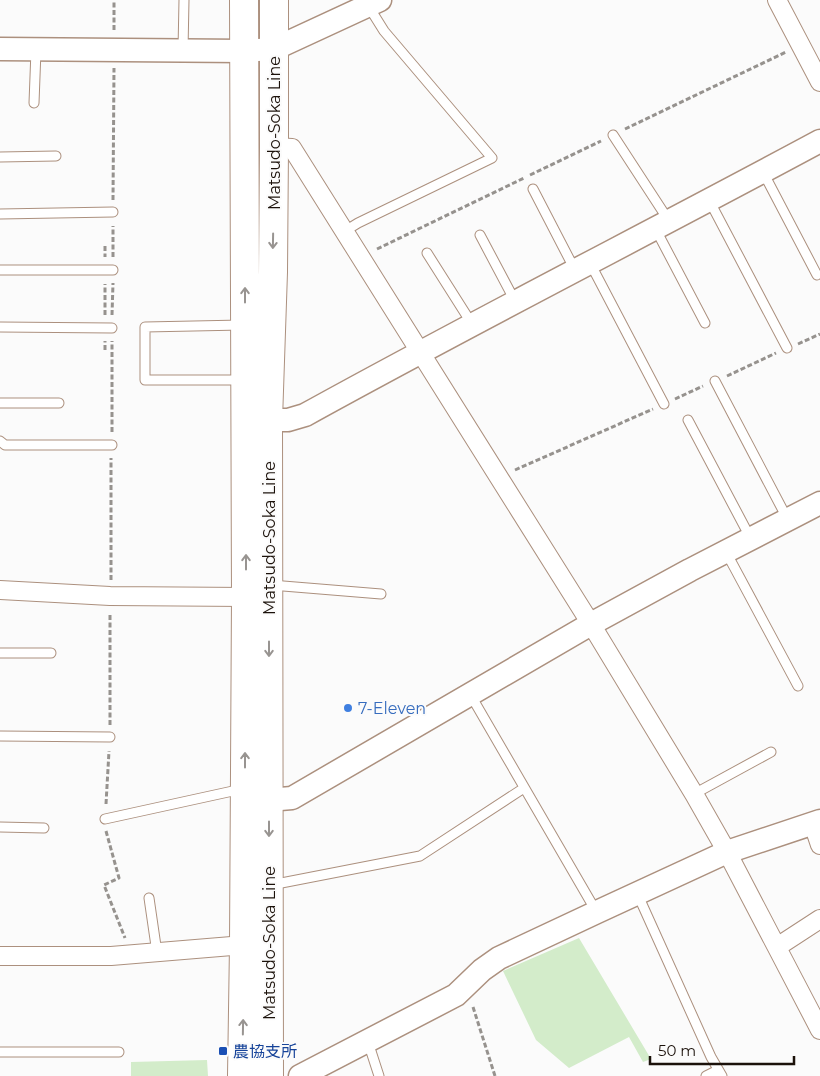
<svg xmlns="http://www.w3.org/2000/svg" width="820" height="1076" font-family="Montserrat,'Noto Sans JP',sans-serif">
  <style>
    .green { fill: #d3ecca }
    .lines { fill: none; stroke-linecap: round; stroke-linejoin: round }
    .service-casing { stroke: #ac907e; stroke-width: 11 }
    .minor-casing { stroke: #ac907e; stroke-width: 20 }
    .tertiary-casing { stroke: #ac907e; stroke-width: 25 }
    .primary-casing { stroke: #ac907e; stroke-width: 30 }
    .path { stroke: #96928e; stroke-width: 3; stroke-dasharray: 5 2.5; stroke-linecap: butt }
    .service { stroke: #fff; stroke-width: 9 }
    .minor { stroke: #fff; stroke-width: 18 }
    .tertiary { stroke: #fff; stroke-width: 22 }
    .primary { stroke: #fff; stroke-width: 28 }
    .oneway { stroke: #989491 }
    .shop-dot { fill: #3f7fe0; stroke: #fbfbfb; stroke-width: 2 }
    .transit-dot { fill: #1a4fb4; stroke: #fbfbfb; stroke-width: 2 }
    .labels { text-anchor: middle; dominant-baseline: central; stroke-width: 4; stroke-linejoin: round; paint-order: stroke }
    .street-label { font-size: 16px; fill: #1b110a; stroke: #fbfbfb }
    .shop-label { font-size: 16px; fill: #366cbe; stroke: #fbfbfb; text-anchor: start }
    .transit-label { font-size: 16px; fill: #164399; stroke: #fbfbfb; text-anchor: start }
  </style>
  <rect width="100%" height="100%" fill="#fbfbfb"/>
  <path class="green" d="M579,938l72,121 -8,3 -14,-25 -60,31 -33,-28 -33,-69z
    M207,1060l1,16h-77v-14z"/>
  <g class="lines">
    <g class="service-casing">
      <path id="service" d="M183,50l1,-50
        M34,103l2,-53
        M613,135l56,86
        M0,157l56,-1
        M763,172l54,103
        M533,189l42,81
        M709,200l78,148
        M0,214l113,-2
        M655,228l50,95
        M345,231l13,-8 134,-65 -108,-127 -15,-24
        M480,235l35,66
        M427,253l45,71
        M590,263l74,141
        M0,270h113
        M242,325l-97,2v53h99
        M0,327l112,1
        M715,381l73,139
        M0,403h59
        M688,420l63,119
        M0,441l5,4h107
        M726,552l72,134
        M271,585l110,9
        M0,653h51
        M470,694l126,217
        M0,736l110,1
        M694,794l77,-42
        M105,819l137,-30
        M0,827l44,1
        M271,885l149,-29 104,-68
        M637,893l74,164 11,19
        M149,898l8,55
        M368,1042l11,34
        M0,1052h119
        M706,1076l12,-6"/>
    </g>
    <g class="minor-casing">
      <path id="minor" d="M777,0l43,82
        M274,147l18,1 299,476 103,170 33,58 93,178
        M0,590l110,6 136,1
        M813,824l7,21
        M777,947l43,-28
        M0,956h111l133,-11"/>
    </g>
    <g class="tertiary-casing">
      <path id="tertiary" d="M0,49l244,2 30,-2 106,-49
        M268,420h20l17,-5c170,-94 344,-182 515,-274
        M269,799h11l12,-1 299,-174 99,-54 130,-67
        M300,1076l156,-81 26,-25 17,-12 98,-46 130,-60 93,-31"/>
    </g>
    <g class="primary-casing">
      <path id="primary" d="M242,1076l2,-131 2,-348 -2,-597
        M269,1076l-1,-656 5,-148 1,-125v-147"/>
    </g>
    <path class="path" d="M114,30v-30
      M625,129l161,-77
      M530,175l71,-34
      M113,200l1,-132
      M105,246v11
      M377,249l147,-71
      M113,257v-31
      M105,315v-31
      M112,315l1,-32
      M798,344l22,-10
      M105,350v-9
      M727,376l49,-23
      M675,399l28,-13
      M112,432v-91
      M515,470l138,-61
      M111,580v-122
      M110,725v-112
      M106,804l3,-53
      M106,831l13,47 -15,7 21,53
      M473,1007l22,69"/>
    <use href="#service" class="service"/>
    <use href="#minor" class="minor"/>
    <use href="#tertiary" class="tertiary"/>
    <use href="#primary" class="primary"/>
  </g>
  <defs><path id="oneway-shaft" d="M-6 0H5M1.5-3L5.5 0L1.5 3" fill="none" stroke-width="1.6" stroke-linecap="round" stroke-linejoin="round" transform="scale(1.25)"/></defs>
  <g class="oneway">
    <use href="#oneway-shaft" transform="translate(273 241) rotate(91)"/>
    <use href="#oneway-shaft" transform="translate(245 295) rotate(-90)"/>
    <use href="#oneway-shaft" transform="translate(246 562) rotate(-90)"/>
    <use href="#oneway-shaft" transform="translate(269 649) rotate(90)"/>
    <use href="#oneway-shaft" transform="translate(245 760) rotate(-90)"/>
    <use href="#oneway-shaft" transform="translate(269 829) rotate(90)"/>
    <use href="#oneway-shaft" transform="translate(243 1027) rotate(-89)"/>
  </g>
  <circle class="shop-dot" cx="348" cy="708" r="5"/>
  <rect class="transit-dot" x="218" y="1046" width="10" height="10" rx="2.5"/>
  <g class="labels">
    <g class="street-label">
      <text transform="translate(274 133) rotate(-90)">Matsudo-Soka Line</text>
      <text transform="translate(269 538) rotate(-90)">Matsudo-Soka Line</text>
      <text transform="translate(269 943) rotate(-90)">Matsudo-Soka Line</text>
    </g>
    <g class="shop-label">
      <text x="358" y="708">7-Eleven</text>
    </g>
    <g class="transit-label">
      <text x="233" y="1051">農協支所</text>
    </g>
  </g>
  <path d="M650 1056v8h144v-8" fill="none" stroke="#1b110a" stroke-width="2.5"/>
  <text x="658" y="1056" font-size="15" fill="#1b110a" stroke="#fbfbfb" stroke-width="4" paint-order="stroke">50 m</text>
</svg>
